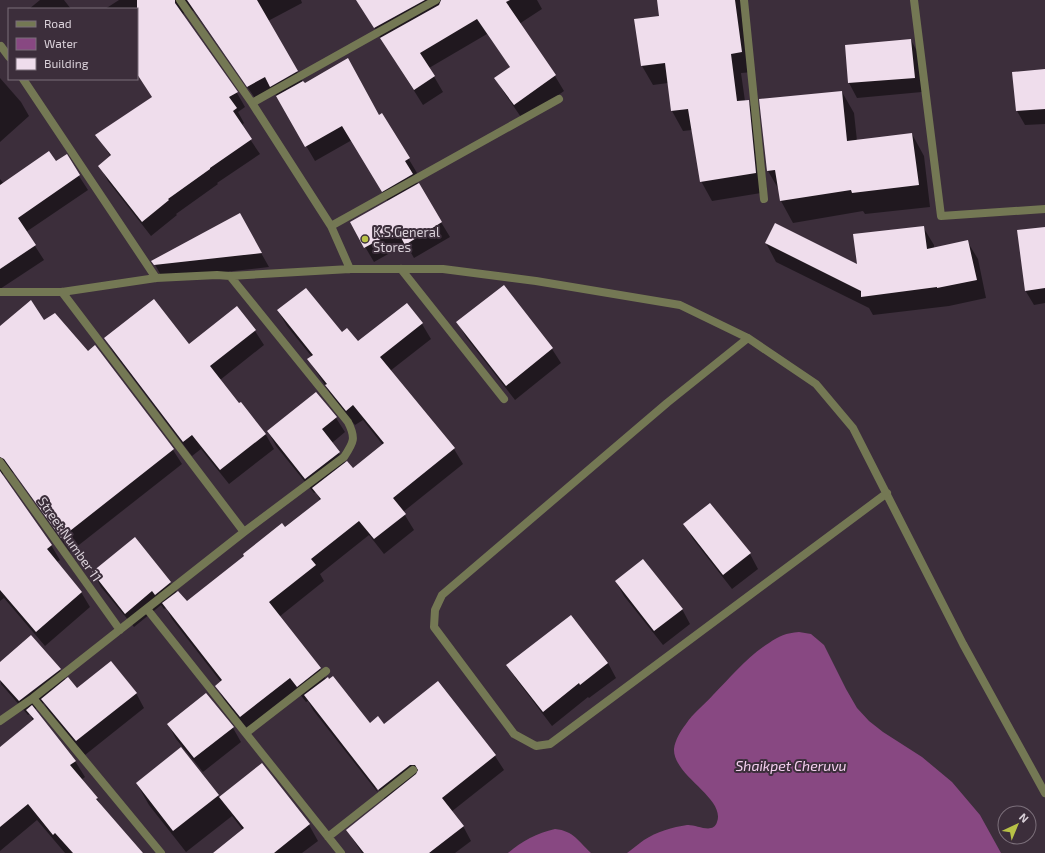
<svg xmlns="http://www.w3.org/2000/svg" width="1045" height="853" font-family="'Exo 2',sans-serif">
  <style>
    .water { fill: #884882 }
    .shadow { fill: #0007 }
    .building { fill: #efddec }
    .lines { fill: none; stroke-linecap: round; stroke-linejoin: round }
    .minor { stroke: #747854; stroke-width: 8 }
    .poi-dot { fill: #b8c147; stroke: #3c2e3b; stroke-width: 1.5 }
    .labels { text-anchor: middle; dominant-baseline: central; stroke-width: 4; stroke-linejoin: round; paint-order: stroke }
    .poi-label { font-size: 13px; fill: #dad1d9; stroke: #3c2e3b; text-anchor: start }
    .street-label { font-size: 13px; fill: #dad1d9; stroke: #3c2e3b }
    .water-label { font-size: 14px; font-style: italic; fill: #f5d0f0; stroke: #3c2e3b }
  </style>
  <rect width="100%" height="100%" fill="#3c2e3b"/>
  <path class="water" d="M799,632l12,2 13,11 22,44 11,19 12,13 14,11 39,25 30,25 28,33 21,38h-374c6,-4 11,-9 17,-13 12,-8 29,-13 43,-15 9,-1 26,10 30,-3 9,-24 -44,-46 -43,-73 1,-9 7,-19 12,-25 7,-11 18,-19 27,-29 18,-18 34,-38 56,-52 10,-7 17,-10 30,-11z
    M555,829c19,2 23,12 36,24h-83c14,-12 29,-20 47,-24z"/>
  <path class="shadow" d="M40,0h24l7,9h-42z
    M119,0h182l1,3 -34,18 36,63 75,32 3,-2 35,59 -4,3 37,61 -36,21 -8,-14 -32,18 -23,-39 37,-21 -36,-62 -37,21 -41,-70 -17,10 -63,-90 -5,-2 -4,1 -2,5 54,78 8,14 -7,5 6,11 -3,3 19,28 -43,29 1,1 -42,30 1,1 -26,21 -43,-55 -8,-15 11,-9 -14,-22 56,-37 -16,-24v-65h-32z
    M357,0h180l5,9 -23,15 36,52 9,15 -41,29 -18,-26 -9,-15 15,-11 -24,-34 -58,34 14,24 -20,13z
    M658,0h85l10,72 -12,1 4,28h3l11,20 8,71 -55,9 -11,-20 -9,-51 -9,1 -11,-20 -4,-28 -15,2 -11,-19 18,-49z
    M911,40l8,15 3,37 -65,6 -8,-15 -3,-37z
    M1045,70v54l-20,1 -8,-14z
    M0,78l21,24 8,14 -29,26z
    M842,92l12,21 3,28 55,-7 12,22 6,51 -65,7 -2,-3 -70,12 -12,-22 -2,-11 -11,-19z
    M66,156l22,34 -62,42 18,28 -44,29v-110l4,5 52,-21z
    M239,214l30,53 -106,12 -10,-18z
    M775,224l83,41 65,-38 11,18v3l33,-7 11,18 8,39 -37,8 -76,9 -4,-7 -93,-46 -10,-19z
    M1045,228v75l-11,2 -9,-15z
    M504,286l48,63 9,14 -46,37 -49,-63 -8,-14z
    M278,311l63,23 17,9 64,-19 9,15 -41,32 64,78 9,15 -60,48 11,18 -30,24 -15,-19 -49,39 4,7 -45,36 41,52 6,10 44,45 14,1 53,-42 58,73 9,14 -53,42 12,14 8,15 -16,12h-93l-15,-23 38,-30 -8,-14 -2,1 4,7 -66,-84 -5,-9 -2,1 -7,-9 -49,39 -25,-31 -9,-15 5,-4 -49,-63 -6,-11 -2,1 -3,-4 -27,22 -33,-40 -8,-15 42,-33 35,44 7,10 9,10 134,-103 -4,-8 -2,1 -38,-47 -8,-14 48,-39 20,25 9,14 -13,11 14,21 6,5 31,-24 -20,-25 -8,5 -20,-24 -26,-41 3,-3 -25,-31z
    M43,321l45,31 7,-6 78,104 9,14 -112,88 -56,-79 -5,-2 -6,3v4l48,67 9,15 -3,2 24,30 9,15 -45,39 -41,-48 -4,3v-273z
    M255,331l9,14 -44,35 19,24 2,-1 25,32 8,14 -45,35 -28,-35 -9,7 -78,-103 -9,-15 84,7z
    M710,504l40,50 8,15 -26,20 -39,-50 -9,-15z
    M616,582l66,27 8,15 -27,21 -39,-49z
    M0,663l60,7 6,10 11,9 59,4 8,15 -59,47 -35,-41 -6,-11 -10,7 41,51 10,16 -4,3 16,18 4,8 40,47h-76l-28,-33 -37,31v-104l33,-26 -3,-7 -2,1 -27,-31z
    M608,663l8,15 -27,20 -1,-1 -36,29 -36,-47 -9,-14z
    M168,724l65,4 8,14 -38,30 -27,-33z
    M181,749l38,48 43,-33 47,61 9,16 -16,12h-87l28,-23 -11,-14 -46,36 -37,-47 -12,-21z"/>
  <path class="building" d="M137,0h38v3l63,89 -9,5 8,11 -4,3 19,28 -42,29v1l-42,30 1,1 -27,22 -44,-56 13,-11 -16,-20 57,-38 -15,-23z
    M187,0h70l41,71 -28,16 -5,-10 -18,10z
    M356,0h69l-51,28z
    M441,0h69l-4,2 50,73 -42,30 -20,-27 16,-11 -33,-48 -57,34 15,23 -21,14 -34,-52 59,-33z
    M657,0h78l7,52 -11,2 6,47 12,-1 7,73 -56,9 -12,-73 -17,2 -6,-48 -24,3 -7,-47 25,-3z
    M911,39l4,39 -67,5 -3,-38z
    M348,58l31,57 3,-2 28,45 -5,3 8,13 -31,18 -40,-66 -37,21 -29,-51 27,-15 2,2z
    M1045,69v40l-29,2 -4,-39z
    M842,91l5,50 65,-8 7,52 -67,8 -1,-3 -71,11 -5,-31 -8,1 -8,-72z
    M49,151l7,10 11,-7 13,21 -62,43 18,27 -36,24v-84z
    M419,183l23,39 -37,23 -8,-15 -33,18 -14,-26z
    M240,213l22,40 -108,12 -3,-4z
    M775,223l82,41 -4,-30 71,-8 3,23 41,-9 9,40 -40,8v-1l-76,10v-6l-96,-48z
    M1045,227v61l-20,3 -8,-61z
    M504,285l49,63 -47,38 -50,-64z
    M306,288l36,44 5,-4 11,13 49,-38 16,20 -43,34 75,91 -62,50 13,16 -32,25 -15,-18 -48,38 5,6 -47,37 52,66 -24,19 -7,-9 -50,39 -25,-31 7,-6 -60,-77 16,-12 9,10 57,-45 -1,-2 39,-31 3,4 36,-28 -9,-11 35,-27 6,7 31,-25 -31,-38 -7,6 -21,-26 2,-1 -20,-25 6,-4 -36,-45z
    M154,299l35,45 48,-38 19,24 -46,36 29,37 2,-1 25,32 -46,36 -28,-35 -9,7 -79,-104z
    M31,300l13,20 11,-7 33,38 7,-6 79,104 -113,89 -57,-79 -4,-2v-131z
    M316,392l21,25 -15,12 18,23 -35,27 -38,-48z
    M0,471l52,74 -5,4 35,43 -46,40 -36,-42z
    M710,503l41,50 -28,22 -40,-51z
    M135,537l36,45 -16,13 -3,-4 -27,23 -33,-42z
    M643,559l40,50 -29,22 -39,-50z
    M571,615l37,48 -28,22 -1,-2 -36,29 -37,-47z
    M31,635l30,34 -42,32 -19,-21v-18z
    M111,661l26,32 -61,48 -35,-42 27,-22 9,11z
    M333,676l37,47 8,-7 6,8 54,-43 58,74 -54,43 22,28 -35,27h-65l-18,-23 70,-56 2,-4 -3,-5h-5l-32,25 -74,-95 24,-18 1,2z
    M206,693l28,34 -40,31 -27,-34z
    M32,705l44,56 -6,4 28,33 -2,1 47,54h-70l-18,-20 -2,2 -25,-31 -28,23v-80l34,-28 -8,-9z
    M181,747l38,48 -46,36 -37,-48z
    M262,763l48,61 -36,29h-61l31,-25 -25,-31z"/>
  <g class="lines">
    <path class="minor" d="M180,0l72,103 79,123 19,43
      M744,0l20,199
      M914,0l27,216 104,-7
      M1,46l8,11
      M23,79l133,199
      M252,103l184,-103
      M331,226l228,-127
      M401,269l103,130
      M0,292h62l94,-14 61,-3 13,1 120,-7h93l93,12 144,24 68,33 68,46 37,44 110,216 82,149
      M62,292l182,240
      M748,338l-81,65 -225,192 -7,15 -1,17 80,107 22,12 14,-2 337,-251
      M0,462l120,168
      M147,609l194,244
      M33,698l128,155
      M0,721l33,-23 211,-166 100,-75c10,-15 12,-19 4,-35l-118,-146
      M246,733l80,-62
      M328,837l85,-67"/>
  </g>
  <circle class="poi-dot" cx="365" cy="239" r="4"/>
  <g class="labels">
    <g class="poi-label">
      <text x="373" y="232">K.S.General<tspan x="373" dy="15">Stores</tspan></text>
    </g>
    <g class="street-label">
      <text transform="translate(70 539) rotate(55)">Street Number 11</text>
    </g>
    <g class="water-label">
      <text x="791" y="765">Shaikpet Cheruvu</text>
    </g>
  </g>
  <rect x="8" y="8" width="130" height="72" fill="#3c2e3b" stroke="#7b6f7a"/>
  <rect x="16" y="21" width="20" height="6" fill="#747854" stroke="#7b6f7a"/>
  <text x="44" y="28" font-size="12" fill="#dad1d9">Road</text>
  <rect x="16" y="38" width="20" height="12" fill="#884882" stroke="#7b6f7a"/>
  <text x="44" y="48" font-size="12" fill="#dad1d9">Water</text>
  <rect x="16" y="58" width="20" height="12" fill="#efddec" stroke="#7b6f7a"/>
  <text x="44" y="68" font-size="12" fill="#dad1d9">Building</text>
  <g transform="translate(1017 825) rotate(44)"><circle r="19" fill="#3c2e3b" stroke="#7b6f7a"/>
  <path d="M0-3L7 15L0 10L-7 15Z" fill="#b8c147"/>
  <text y="-6" font-size="11" font-weight="bold" text-anchor="middle" fill="#dad1d9">N</text>
  </g>
</svg>
